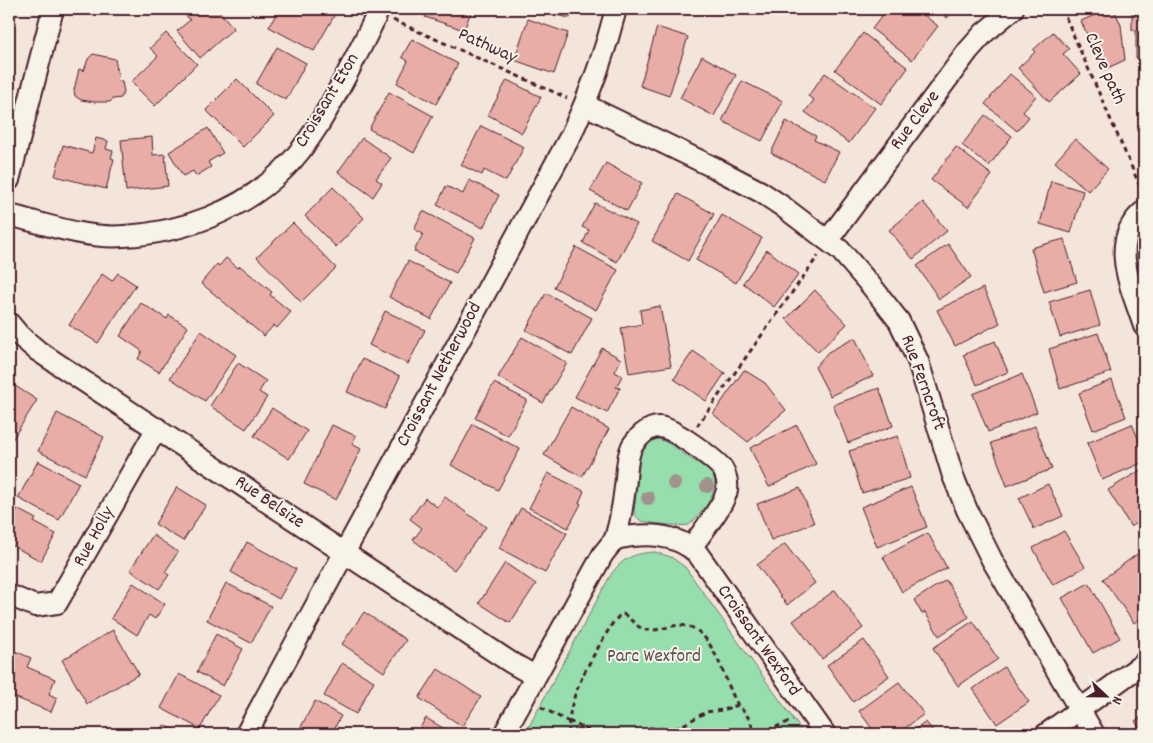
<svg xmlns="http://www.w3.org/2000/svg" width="1153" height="743" font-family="Dekko,sans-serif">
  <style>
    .green { fill: #96dead; stroke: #707e6c }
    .building { fill: #e8ada7; stroke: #4a1f2b }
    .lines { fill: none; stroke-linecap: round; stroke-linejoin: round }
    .street-casing { stroke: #4a1f2b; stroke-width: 24 }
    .path { stroke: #4a1f2b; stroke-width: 3; stroke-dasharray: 5 4; stroke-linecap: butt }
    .street { stroke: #f7f3e8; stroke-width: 20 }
    .tree { fill: #a1928c }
    .labels { text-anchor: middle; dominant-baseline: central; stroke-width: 4; stroke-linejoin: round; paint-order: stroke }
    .street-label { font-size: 19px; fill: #4a1f2b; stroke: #f7f3e8 }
    .park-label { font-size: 19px; fill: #5d4f4c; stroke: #f7f3e8 }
  </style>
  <rect width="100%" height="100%" fill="#f4e5db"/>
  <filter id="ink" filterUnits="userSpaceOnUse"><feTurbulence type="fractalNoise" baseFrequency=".02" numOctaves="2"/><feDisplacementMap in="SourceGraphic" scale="10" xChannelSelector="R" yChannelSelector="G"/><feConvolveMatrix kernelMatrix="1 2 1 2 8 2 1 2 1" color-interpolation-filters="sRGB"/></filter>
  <g filter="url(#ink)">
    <path class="green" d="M1144,226v61c-5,-19 -18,-46 0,-61z
      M655,439c13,1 23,11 33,18 7,5 20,11 25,19 9,14 -14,40 -24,49 -6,2 -41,-2 -47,-4 -5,-2 -6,-5 -8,-9l6,-55c2,-8 6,-16 15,-18z
      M655,552l16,5 14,10 119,167h-274l-3,-4 83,-154c12,-18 24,-23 45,-24z"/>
    <path class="building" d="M182,9h35l17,19 -34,30 -23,-27 13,-11 -9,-10z
      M279,9h59l-24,42 -45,-24z
      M428,9h44l-8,21 -39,-13z
      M527,9h45l-2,9z
      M887,9h29l22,17 -26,34 -40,-31z
      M936,9h19l-8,9z
      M1108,9h6l7,16 4,35 -22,10 -22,-49z
      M1132,10h12v48h-8v-28h-4z
      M528,19l40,14 -14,41 -40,-14z
      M657,27l31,10 -19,59 -29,-10z
      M1053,32l16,17 -6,5 18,20 -32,28 -31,-34 17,-16 -2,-2z
      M166,33l31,31 -42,42 -24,-24 27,-26 -8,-8z
      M863,33l45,35 -27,36 -46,-34z
      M412,39l46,25 -22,40 -39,-21 11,-22 -6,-4z
      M277,47l29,16 -20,37 -30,-16z
      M93,54l22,5 3,17 -1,5 5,1 2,10 -3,6 -8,1 -3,3h-15l-14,-2 -6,-4 -1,-6 5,-21 5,2 4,-12z
      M702,56l34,19 -22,41 -34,-18z
      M825,73l50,35 -26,35 -44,-31 9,-12 -6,-4z
      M1010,74l26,22 -13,16 6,5 -12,14 -32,-27z
      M237,79l37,37 -31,31 -37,-37z
      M507,80l34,17 -19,36 -34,-18z
      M742,81l41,20 -21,40 -40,-20z
      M389,92l44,24 -19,37 -45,-24z
      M985,115l27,21 -23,30 -27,-21z
      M786,121l30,15 -2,4 25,12 -14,28 -54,-27z
      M481,126l43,21 -18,34 -22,-11 -2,5 -21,-10z
      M1141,126l3,1v37l-6,-1z
      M208,128l15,25 -15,9 3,5 -15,9 -3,-5 -10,5 -14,-24z
      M152,137l1,18 12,-1 3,32 -42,5 -5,-51z
      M96,138l12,3 -2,8 7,2 -2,7 3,1 -8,30 -51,-13 8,-31 29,8z
      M362,138l29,20 -15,21 6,4 -9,14 -35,-25z
      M1075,139l33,30 -20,22 -33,-29z
      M956,147l36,28 -24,32 -37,-27z
      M606,163l36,20 -15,28 -37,-20z
      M469,180l30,15 -16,33 -46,-23 9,-19 17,8z
      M1051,181l32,10 -12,42 -31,-9z
      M333,187l31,31 -28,29 -31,-31z
      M678,194l36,20 -26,47 -36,-20z
      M923,202l24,29 -34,28 -24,-29z
      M595,203l42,21 -20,38 -34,-19 6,-13 -7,-3z
      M423,211l52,27 -19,35 -42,-22 9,-17 -9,-5z
      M722,215l40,23 -26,45 -40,-23z
      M293,223l43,45 -35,34 -44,-45z
      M1064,239l13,43 -33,10 -13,-44z
      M948,244l23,33 -32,22 -22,-33z
      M576,247l42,23 -22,40 -42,-23z
      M767,250l32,24 -25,33 -31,-24z
      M226,258l12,10 2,-2 32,26 -2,3 21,17 -14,16 -3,-3 -10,11 -63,-53 16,-19 2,2z
      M408,261l42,22 -19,36 -42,-22z
      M118,273l18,12 -38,58 -29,-18 33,-51 10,7z
      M983,288l17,35 -45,23 -18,-36z
      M815,290l32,34 -29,28 -32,-33z
      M1090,290l10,35 -40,12 -11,-35z
      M546,293l46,25 -20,37 -46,-25z
      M141,303l26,16 2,-4 19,12 -29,45 -21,-13 4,-8 -22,-15z
      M660,306l11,60 -42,7 -8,-45 21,-4 -2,-14z
      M385,311l40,19 -17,34 -39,-19z
      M201,331l35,24 -31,46 -35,-23z
      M1098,333l13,39 -51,17 -11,-40z
      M522,337l45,26 -24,40 -45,-26z
      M855,338l18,38 -43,20 -15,-29 13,-15z
      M995,341l13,31 -31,13 -14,-30z
      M602,348l19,11 -6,13 7,4 -6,11 4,1 -13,25 -32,-16z
      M693,351l32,22 -19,28 -32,-22z
      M362,359l38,17 -15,33 -38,-17z
      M238,363l28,18 -7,11 8,5 -21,32 -36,-23z
      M744,370l21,13 21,27 -38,32 -35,-28z
      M1022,374l15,38 -49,20 -15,-38z
      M1112,380l14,37 -33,13 -14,-37z
      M9,382l28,18 -25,40 -3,-2z
      M494,383l33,17 -19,36 -33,-18z
      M879,388l14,38 -45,17 -15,-38z
      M571,407l38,22 -27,48 -38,-22z
      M272,408l35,23 -18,28 -35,-23z
      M57,413l47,24 -19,38 -47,-24z
      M473,424l47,25 -22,41 -47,-25z
      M1132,424l12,28v10l-42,18 -15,-37z
      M332,425l24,11 -4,8 9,5 -25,51 -32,-16z
      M797,425l19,39 -47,23 -19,-39z
      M1035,426l17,43 -45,17 -16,-43z
      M898,436l12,42 -48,15 -13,-42z
      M38,461l41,22 -20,37 -41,-22z
      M1144,468v50l-13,9 -23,-37z
      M548,473l36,18 -5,12 2,1 -13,24 -39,-20z
      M1048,484l15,32 -29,13 -15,-31z
      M177,487l29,18 -23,36 -28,-17z
      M911,487l16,40 -50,20 -16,-40z
      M800,488l14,35 -43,17 -14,-36z
      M445,497l41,30 -32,43 -41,-30 9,-12 -12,-9 15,-21 12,9z
      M521,508l46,25 -22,40 -46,-25z
      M17,509l19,10 -2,3 22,12 -15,27 -32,-17v-19z
      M1064,531l21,36 -32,18 -20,-37z
      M928,533l19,35 -45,24 -19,-35z
      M153,535l25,17 -13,20 4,3 -10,14 -29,-19z
      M247,542l49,27 -17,30 -48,-27z
      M785,544l30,39 -28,22 -30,-40z
      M1140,552l4,6v58l-10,7 -31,-44z
      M505,563l31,21 -26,39 -31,-20z
      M946,580l23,37 -30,19 -14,-24 -3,2 -8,-14z
      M133,583l32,21 -10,15 -6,-4 -12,20 -26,-17z
      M226,583l45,23 -20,37 -44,-23z
      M1089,583l31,55 -27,15 -31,-55z
      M835,590l28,38 -41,31 -29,-38z
      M364,612l42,28 -22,32 -42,-28z
      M973,621l25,38 -40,27 -25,-38z
      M113,630l26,44 -52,30 -25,-44z
      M216,634l27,15 -20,37 -26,-14z
      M864,640l25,36 -36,26 -26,-37z
      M10,649l21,9 -4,9 28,12 -6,15 8,4 -6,14 -42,-17z
      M342,663l32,18 -18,33 -32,-18z
      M1004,667l25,35 -32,22 -24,-35z
      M438,669l43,28 -19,29 -43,-28z
      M179,674l40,21 -19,34 -39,-21z
      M899,682l25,32 -27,20h-21l-17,-23z
      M315,701l26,15 -10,18h-34z
      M1144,715v19h-1l-8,-13z
      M426,718l27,16h-37z
      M926,722l9,12h-26z
      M164,725l19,9h-24z"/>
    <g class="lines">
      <g class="street-casing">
        <path id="street" d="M585,105l130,63 46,24 21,14 58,44 33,38 26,33 19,40 35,115 14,34 25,50 102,174
          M9,180l44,-171
          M1144,211c-37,30 -12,78 0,115
          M9,215c37,9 76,24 115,21 57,-3 117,-25 158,-65 28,-27 47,-63 65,-97 11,-22 23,-43 32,-65
          M828,240l140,-189 16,-18 29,-24
          M9,323l10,12 19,16 472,311 25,14
          M615,539c5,-17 8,-34 10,-52 2,-13 1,-29 7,-41 6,-9 16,-19 27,-19 13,0 54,31 63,41 4,6 6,15 5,22 -2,14 -27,45 -36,58
          M9,595l26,11 22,-3 100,-175
          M246,734l325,-599c19,-41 34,-82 45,-126
          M504,734l99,-180 12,-15c29,-6 60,-7 83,15l127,180
          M1046,734l98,-71"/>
      </g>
      <path class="path" d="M1062,9l81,184
        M393,20l174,78
        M697,426l121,-170
        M541,707l28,15
        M569,721l26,13
        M569,734c-3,-38 24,-77 43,-110l7,-8 4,-2c9,5 14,15 25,16 13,1 26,-7 39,-4 27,5 38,58 51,79
        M642,734l8,-6 24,2 32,-18 17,-2 15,-5c8,9 15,16 15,29
        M759,734l34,-14"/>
      <use href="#street" class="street"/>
    </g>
    <g class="tree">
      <circle cx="674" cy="483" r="7"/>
      <circle cx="707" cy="486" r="7"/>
      <circle cx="648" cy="498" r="7"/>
    </g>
  </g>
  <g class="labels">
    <g class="street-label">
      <text transform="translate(487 47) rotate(24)">Pathway</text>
      <text transform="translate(1104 69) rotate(66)">Cleve path</text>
      <text transform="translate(328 101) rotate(-59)">Croissant Eton</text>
      <text transform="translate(916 121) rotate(-53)">Rue Cleve</text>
      <text transform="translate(440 375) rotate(-62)">Croissant Netherwood</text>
      <text transform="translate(922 383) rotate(70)">Rue Ferncroft</text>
      <text transform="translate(269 503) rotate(34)">Rue Belsize</text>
      <text transform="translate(95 537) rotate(-61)">Rue Holly</text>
      <text transform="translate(758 641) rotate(55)">Croissant Wexford</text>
    </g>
    <g class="park-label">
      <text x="654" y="657">Parc Wexford</text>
    </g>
  </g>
  <rect width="1153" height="743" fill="none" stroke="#f7f3e8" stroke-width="30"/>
  <rect x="15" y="15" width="1123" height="713" fill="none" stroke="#4a1f2b" stroke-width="2" filter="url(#ink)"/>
  <g transform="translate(1106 696) rotate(112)" stroke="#f7f3e8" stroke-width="4" paint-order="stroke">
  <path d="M0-4L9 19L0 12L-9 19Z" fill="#4a1f2b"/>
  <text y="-8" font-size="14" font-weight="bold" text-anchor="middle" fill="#4a1f2b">N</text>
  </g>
</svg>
